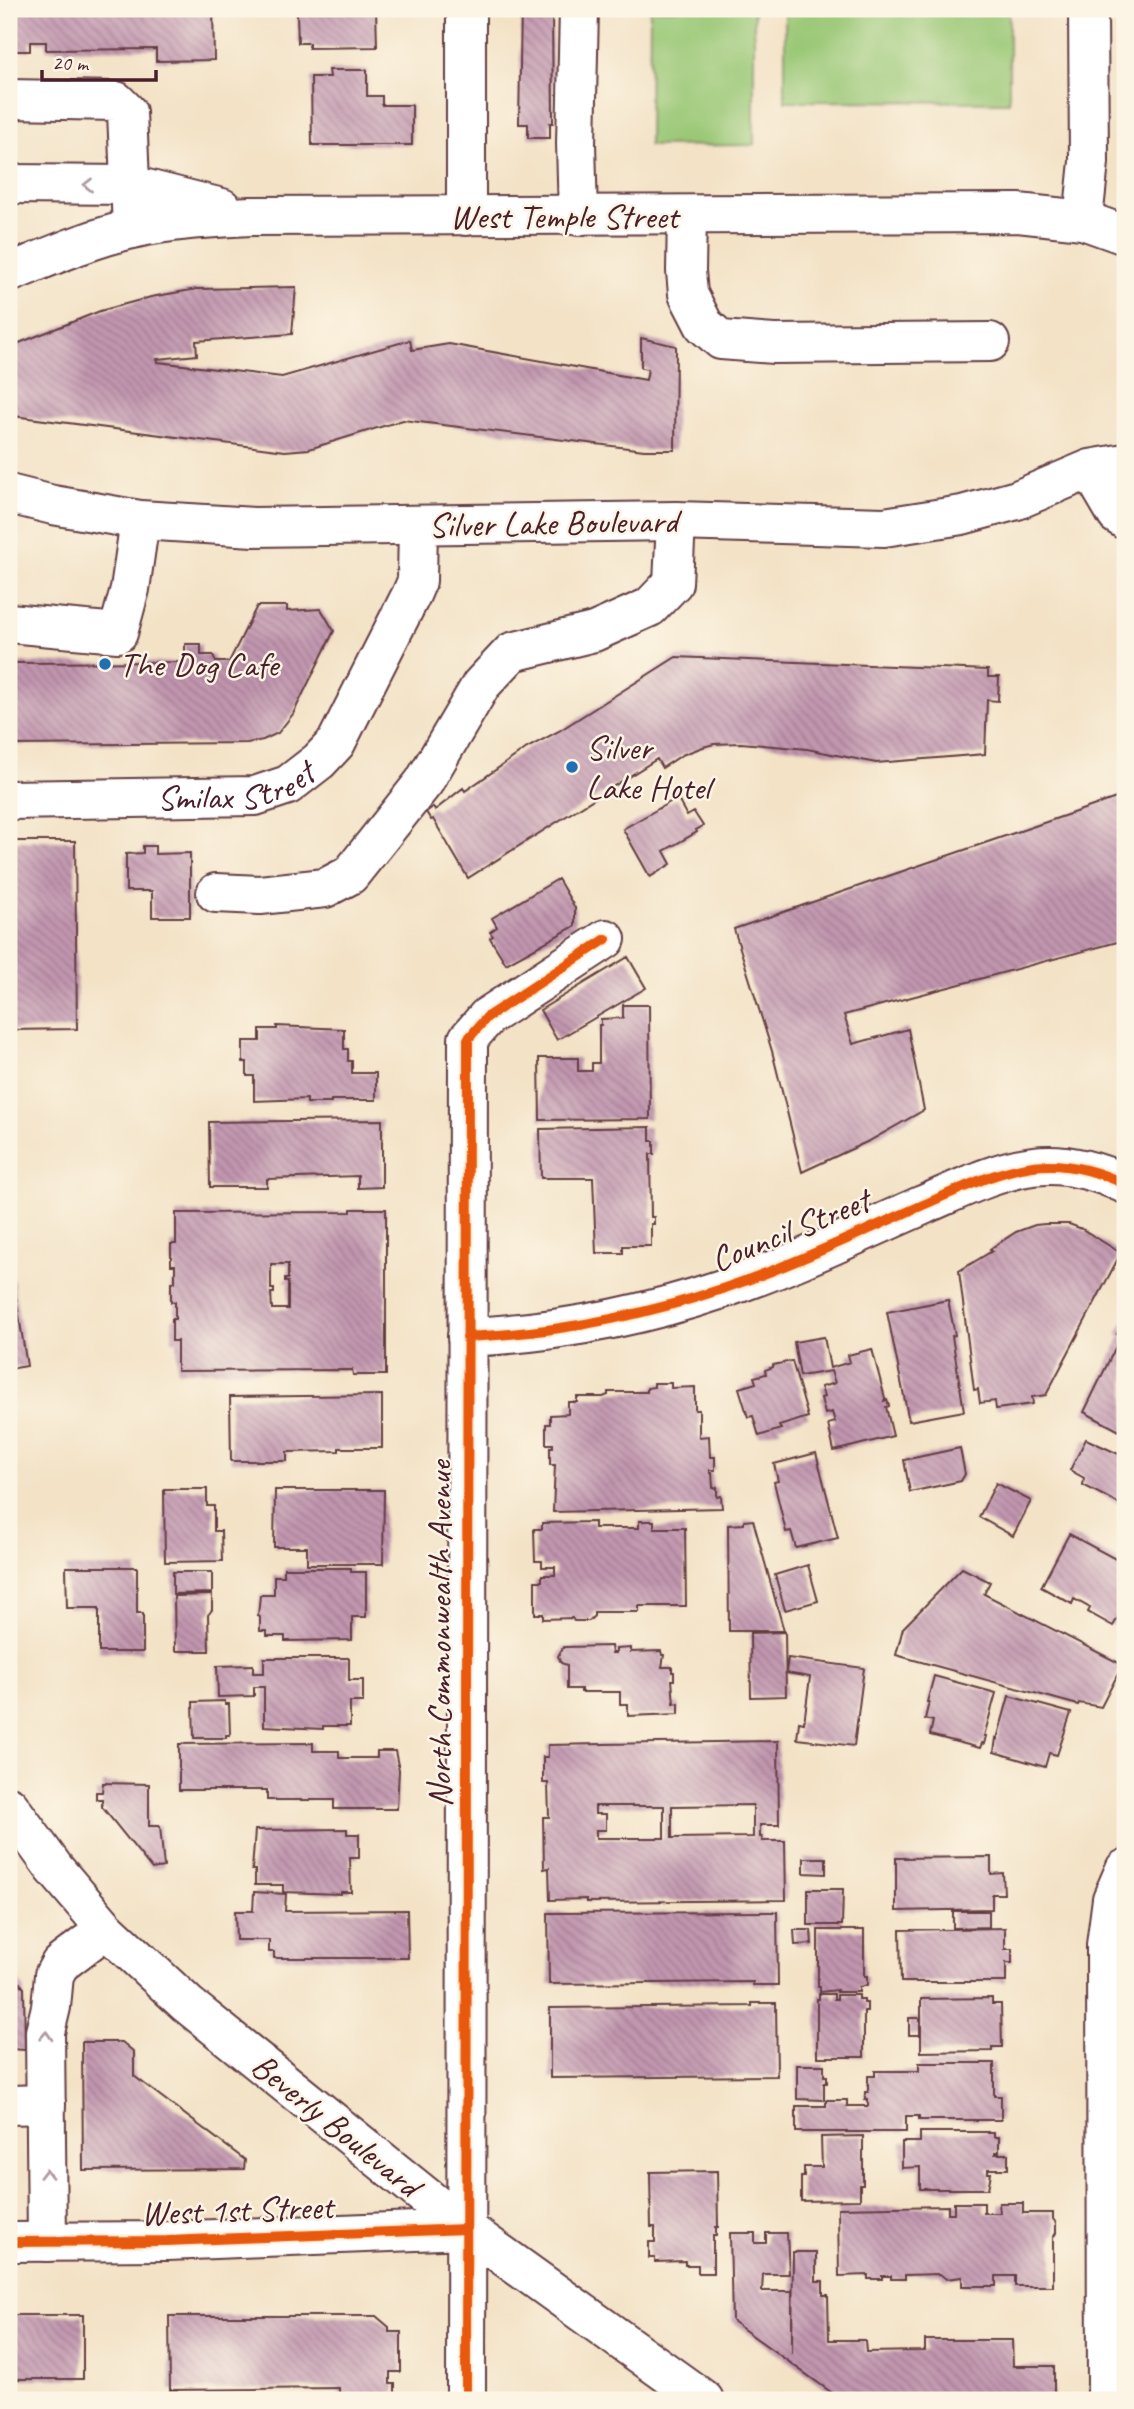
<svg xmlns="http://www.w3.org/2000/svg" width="1134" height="2409" font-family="Caveat,sans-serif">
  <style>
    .garden { fill: #9ac876; stroke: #727450; stroke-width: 2 }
    .building { fill: url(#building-back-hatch); fill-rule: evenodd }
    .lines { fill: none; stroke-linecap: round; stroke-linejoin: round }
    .minor-casing { stroke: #633c42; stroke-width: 42 }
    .major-casing { stroke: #633c42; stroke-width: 42 }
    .minor { stroke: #fff; stroke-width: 38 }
    .major { stroke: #fff; stroke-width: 38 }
    .cycleway-casing { stroke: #fcf5e5; stroke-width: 15 }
    .cycleway { stroke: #e8590c; stroke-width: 10 }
    .oneway { stroke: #ae9aa0 }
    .poi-dot { fill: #1f6fb2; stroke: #fcf5e5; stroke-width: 2.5 }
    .labels { text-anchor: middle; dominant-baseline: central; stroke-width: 5; stroke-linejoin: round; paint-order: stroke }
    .street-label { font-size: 35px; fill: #4a1f2b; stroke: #fcf5e5 }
    .poi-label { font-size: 35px; fill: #4a1f2b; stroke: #fcf5e5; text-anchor: start }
  </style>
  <defs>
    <pattern id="building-back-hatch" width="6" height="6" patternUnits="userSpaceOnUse" patternTransform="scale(1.75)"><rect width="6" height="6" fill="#c196af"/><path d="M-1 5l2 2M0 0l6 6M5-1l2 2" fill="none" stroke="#9f7a8f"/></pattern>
  </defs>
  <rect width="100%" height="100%" fill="#fcf5e5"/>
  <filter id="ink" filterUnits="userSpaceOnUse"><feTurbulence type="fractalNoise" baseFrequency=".0143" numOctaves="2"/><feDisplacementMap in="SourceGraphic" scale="14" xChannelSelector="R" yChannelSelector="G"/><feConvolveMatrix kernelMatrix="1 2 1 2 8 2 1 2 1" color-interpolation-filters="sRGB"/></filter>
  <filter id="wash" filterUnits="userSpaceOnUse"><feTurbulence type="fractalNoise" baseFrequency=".00686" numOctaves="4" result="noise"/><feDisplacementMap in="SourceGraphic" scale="28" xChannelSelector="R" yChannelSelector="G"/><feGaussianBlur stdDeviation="1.57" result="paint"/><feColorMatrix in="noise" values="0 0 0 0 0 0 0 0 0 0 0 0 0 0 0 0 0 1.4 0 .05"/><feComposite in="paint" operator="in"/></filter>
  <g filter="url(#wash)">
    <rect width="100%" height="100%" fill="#f3e2c6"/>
    <path class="garden" d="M650,9h104v136l-105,1z
      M785,9h224v93l-224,-1z"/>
    <g id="blocks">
      <path class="building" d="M9,9h204l1,51 -58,1v-12l-110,1v-8h-16v9h-21z
        M255,9h121l1,38 -68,1v-5h-11l-1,-30h-42z
        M521,9h31l1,114h-3v15h-22v-14h-9z
        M329,70h38v26h15v9h30v40h-100l-1,-68h19z
        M296,287l-4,47 -96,7 1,14 -40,4 1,3 124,15 128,-37 2,10 37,-6 197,36 2,-11 -7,-1v-30l35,8 -1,104h-31l-241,-30 -94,29 -24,2 -271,-35 -5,-43v-26l91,-36 51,-14 46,-8z
        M257,606h30v5l34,-2 13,22 -41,83 -15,19 -15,7 -16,3 -238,2v-82l176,-1v-18h16v11h12l3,7h13z
        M676,657l312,13v7h11l-1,24 -11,-1 -2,54 -109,9 -69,-14 -66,-6 -27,1 -11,3 -21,8 -20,13 -5,-9 -189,119 -35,-59 -2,1 -5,-8 7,-5 2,3 28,-22 2,3 62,-43 32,-17z
        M1125,795v145l-281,75 9,29 55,-15 16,81 -53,30 -69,32 -30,-121 -38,-122z
        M677,798l10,18 7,-4 9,14 -7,4 1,2 -33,19 7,13 -21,13 -27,-48z
        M9,841h66l2,188 -68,1z
        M143,846h12v8l35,-1v64h-38v-26h-26v-37l17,-1z
        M558,879l17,29v18l-69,38 -16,-26 3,-2 -3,-4 7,-5 -5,-9z
        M628,957l18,31 -89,52 -17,-30z
        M623,1005h26l1,114 -110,1 -1,-62h39v13h14v-8h7v-38h2v-6l22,-1z
        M277,1026l67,3v20h4v12h4v12h24v27h-45v3h-24v-4l-53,2v-25h-7v-14h-4v-21h17v-12h17z
        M382,1120v67l-24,1v-12l-91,3v8h-57l-1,-65z
        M650,1127v14h4v13h-4l1,63h3v7h-3v22h-28v7h-27l-3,-75h-52l-1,-49z
        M351,1209h35v166h-33l-1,-5 -175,1v-30h-5v-22h3v-17h-4v-20h4v-17h-4v-21h5v-31l175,-1zM271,1264h17v15h-3v3h3v27h-16l-1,-16h3v-4h-3z
        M1045,1224h24l13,5 39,24 -75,142 -14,2 1,7 -37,5 -1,-8 -15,2 -2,-14 -4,1 -15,-119 33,-20 -2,-2 26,-17 19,-7z
        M9,1253l18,113 -18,3z
        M948,1300l7,35 -3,1 12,75 -55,10 -22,-109z
        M1125,1318v116l-41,-22 37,-76 -4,-2z
        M824,1337l6,31 20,-6 -2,-7 24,-6 13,49 -1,3 3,-1 2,6 -3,1 7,29 -59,15 -6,-27 7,-2 -3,-10 -7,2 -4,-16 3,-1 -3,-10 14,-4 -4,-12 -31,5 -6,-34z
        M792,1361l16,56 -29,9 2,3 -22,7 -6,-20 -5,1 -9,-29 17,-5 -2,-6 12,-3 -1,-4 8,-3v-2z
        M654,1383h17v5l24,-1v23h4v27l10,-1 1,21h5v13h-5v3h2l1,15 4,-1v10l4,-1 1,12 -169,4 2,-47h-5v-18h3v-3h-7v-20h4v-9l18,-1v-12h9v-5h26l5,-2v-3h39v-4l7,-1z
        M382,1395v53h-43v3l-52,1v9h-56l-1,-64z
        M1086,1439l39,18v50l-42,-22 1,-7 -14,-8z
        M960,1448l5,26 -4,7 -51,11 -6,-32z
        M816,1453l22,85 -42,10 -5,-17 -5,1 -12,-50 4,-1 -4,-17z
        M996,1483l35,18 -18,35 -34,-19z
        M164,1489h43v17h7v25h7l1,30 -57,1z
        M275,1490h109l-1,74h-76v-17h-33z
        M753,1520l31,111h-55l-1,-106 16,-1v-3z
        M639,1521h15v7h31l1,78h-47v6h-45v4l-5,5h-15l-2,-3 -29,1v-5h-8v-33h7v-6h13v-8h-13v-6h-7l-1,-32h8v-6l52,-1v6h45z
        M1069,1534l56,30v49l-3,-2 -9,15 -25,-14 2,-4 -16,-9 -2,5 -31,-17z
        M808,1565l10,36 -33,9 -10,-35z
        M66,1567h71v46h6v39h-44v-44h-32z
        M284,1568h67v4h15v45h-14v23l-67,1v-5h-18v-5h-7v-14l-2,-1 2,-21h14v-19h10z
        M962,1568l28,14 -6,12 135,69 -1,4 3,1 -20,39 -22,-4 -1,2 -182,-50 7,-27z
        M173,1572h39v21l-39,1z
        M212,1595v15l-4,5 1,36h-34l-1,-55z
        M785,1632l1,64 -35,1 -1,-64z
        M611,1646l1,7h4v-4l15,-1v4l30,-1 1,4h2l-2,12h10v5h2v8h-2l2,24 5,-1v11l-51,2v-12h-8v-12h-39v-3h-14v-24l-6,-2 -3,-7 4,-7 2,-2z
        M264,1658h85v22h14v22h-13v24h-27v3l-59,-3v-39h-10v9l-36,1 -1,-31 36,-1v8h11z
        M788,1658l76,10 -10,78 -57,-7 2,-17 5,1 6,-46 -24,-4z
        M934,1676l62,17 -12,43h2l-2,8 -2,-1 -2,5 -50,-13 3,-14 -8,-2 4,-17h-2z
        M1009,1696l62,17 -14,42 -8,-2 -4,14 -51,-15 2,-14 1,1z
        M225,1701v3h4l1,31h-4v3h-32l-1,-36z
        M778,1741l1,84h-19v12h2v4h23l1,59 -200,2v-3l-36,1 -1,-32 -5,1 -1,-52h6l-1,-34h-5v-26h5v-12zM753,1805v32l-81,1v-32zM595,1806h69v32h-68v-8h10v-16h-11z
        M313,1743v8h26v7h38v-7h18l4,19 -2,39h-63v-9h-67v-10h-88v-46z
        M103,1783l46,1v42h11l4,41 -12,2 -50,-62v-8h-6v-7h6z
        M347,1829v5h12v24h-9l1,34h-10v2l-58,-2v-7h-28v-15h-3l3,-40z
        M991,1857v17l12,-1 1,21h-12v15l-96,2v-53z
        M804,1858h22v16l-22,-1z
        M808,1889h35l-1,36h-34z
        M254,1892l32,2 -1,17 122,-1 1,48h-134v-6h-5v-12h-33l-1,-29h18z
        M953,1911h36v16l-36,1z
        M777,1912l1,73h-25v-3l-204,2 -1,-71z
        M1005,1928v21h7v14h-6v19h-105l-1,-52z
        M794,1930h17l1,14 -17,1z
        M818,1930h46v46h3v9l-8,2v5h-22v-2l-17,2v-5h-2z
        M9,1969l15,19 1,62 -16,-1z
        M819,1994h15v5h3v-4h22v4h5v4h3v8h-3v46h-47v-58h2z
        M992,1998v6h9l1,43h-10v4l-71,1v-53z
        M752,2003h24l1,73 -227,2v-70l202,-2z
        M909,2018h11v17h-11z
        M82,2042h40l12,10v24l111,84 -1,9 -161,1z
        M919,2063h75v33h7v24h-82v-4h-13v16h-110v-26h30v-6h21v6h21v-7h-3v-7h3v-16h7v-5h44z
        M797,2065h27v11h3v7h-3v17l-27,-1z
        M920,2132h68v1h6v4h5v15h-4v2h13v15h-20v4h3l-3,16h-68v-22l-18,1v-26h18z
        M863,2136v49h-3v15l-59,1v-24h3v-10h18l-1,-30z
        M717,2171l1,56h-2v9h-3v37h-15v-8h-13v-4l-30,1v-4h-6v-16h6v-15h-4l-1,-55z
        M954,2203h30v10h16l-1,-10h24v10h30v6l3,4v10l-3,5v48h-38v-10h-19v10h-34v-9l-16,2 -6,-5 -35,1v4h-14v-3h-9v3h-14v-4l-29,1 -1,-68 110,-2v7h6z
        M730,2233h25v10h11v-10h21l2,41h-26l-1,17h30v63l1,-102h23v29h7v14h5l1,45h36l1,12 59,-1v-11h87l1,26h41v34h-212l-110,-79z
        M9,2315h74v64h-74z
        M169,2316h207l13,11v5h12v40h-11v12h5v16h-72v-2h16v-10l-169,2z"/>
    </g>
  </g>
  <g filter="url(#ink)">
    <use href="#blocks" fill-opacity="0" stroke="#633c42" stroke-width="2"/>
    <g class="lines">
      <g class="minor-casing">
        <g id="minor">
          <path d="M466,9v207"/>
          <path d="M9,99l107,2 11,11 5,117"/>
          <path d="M687,215l-1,56 2,23 16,31 17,15 53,4 216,-2"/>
          <path d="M578,216l-2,-73 3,-134"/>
          <path d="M1083,220l6,-58 -1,-153"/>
          <path d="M9,623l109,10 12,-44 10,-69"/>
          <path id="s1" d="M9,800l246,-4 33,-11 31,-24 17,-18 75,-148 6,-14 1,-56"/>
          <path d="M216,893l44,2 65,-7 25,-13 74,-93 57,-97 31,-33 82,-20 56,-25 23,-24 3,-62"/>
          <path d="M467,1337c88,-4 172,-20 255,-48 69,-23 135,-55 201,-84 35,-15 72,-34 110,-39 31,-4 64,5 92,18"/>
          <path d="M9,2105l37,-1"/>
          <path d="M9,2242l158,-1 299,-12"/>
          <path d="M47,2242l-2,-210 6,-25 3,-32 6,-11 46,-35"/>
          <path d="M466,2400l2,-1361 19,-22 119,-78"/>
          <path d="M1107,2400l-1,-455 6,-46 13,-30"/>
        </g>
      </g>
      <g class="major-casing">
        <path id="major" d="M9,184l122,1 91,23
          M9,273c40,-16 80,-34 123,-44 39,-9 79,-11 119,-13l767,-3 65,7 42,15
          M1090,469l27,46 8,5
          M9,494l44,11 87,15 114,7 422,-6 208,6 78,-12 55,-15 73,-31 35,-6
          M9,1806l45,62 52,61 81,75 279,225 238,171"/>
      </g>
      <use href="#minor" class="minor"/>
      <use href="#major" class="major"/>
      <g class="cycleway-casing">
        <path id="cycleway" d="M467,1337c88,-4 172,-20 255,-48 69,-23 135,-55 201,-84 35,-15 72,-34 110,-39 31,-4 64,5 92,18
          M9,2242l158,-1 299,-12
          M466,2400l2,-1361 19,-22 119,-78"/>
      </g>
      <use href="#cycleway" class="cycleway"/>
    </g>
    <defs><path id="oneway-chevron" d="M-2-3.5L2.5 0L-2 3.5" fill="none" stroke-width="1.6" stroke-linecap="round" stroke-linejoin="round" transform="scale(1.75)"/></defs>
    <g class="oneway">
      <use href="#oneway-chevron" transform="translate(88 185) rotate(-180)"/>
      <use href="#oneway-chevron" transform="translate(46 2036) rotate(-87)"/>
      <use href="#oneway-chevron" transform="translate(46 2174) rotate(-90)"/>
    </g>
  </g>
  <g class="poi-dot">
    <circle cx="105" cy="664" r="7"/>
    <circle cx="572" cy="767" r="7"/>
  </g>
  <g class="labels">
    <g class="street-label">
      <text x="564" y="216">West Temple Street</text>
      <text transform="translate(553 523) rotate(-1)">Silver Lake Boulevard</text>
      <text stroke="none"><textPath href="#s1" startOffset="228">Smilax Street</textPath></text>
      <text transform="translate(790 1230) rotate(-22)">Council Street</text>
      <text transform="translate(439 1634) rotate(-90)">North Commonwealth Avenue</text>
      <text transform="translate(336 2125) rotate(39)">Beverly Boulevard</text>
      <text transform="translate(237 2210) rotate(-2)">West 1st Street</text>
    </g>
    <g class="poi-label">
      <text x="119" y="664">The Dog Cafe</text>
      <text x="586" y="747">Silver<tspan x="586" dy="40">Lake Hotel</tspan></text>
    </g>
  </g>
  <rect width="1134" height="2409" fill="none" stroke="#fcf5e5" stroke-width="35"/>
  <path d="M42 70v10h114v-10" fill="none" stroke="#4a1f2b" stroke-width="3.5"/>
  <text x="52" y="70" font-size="21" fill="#4a1f2b" stroke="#fcf5e5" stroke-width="5" paint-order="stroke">20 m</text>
</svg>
